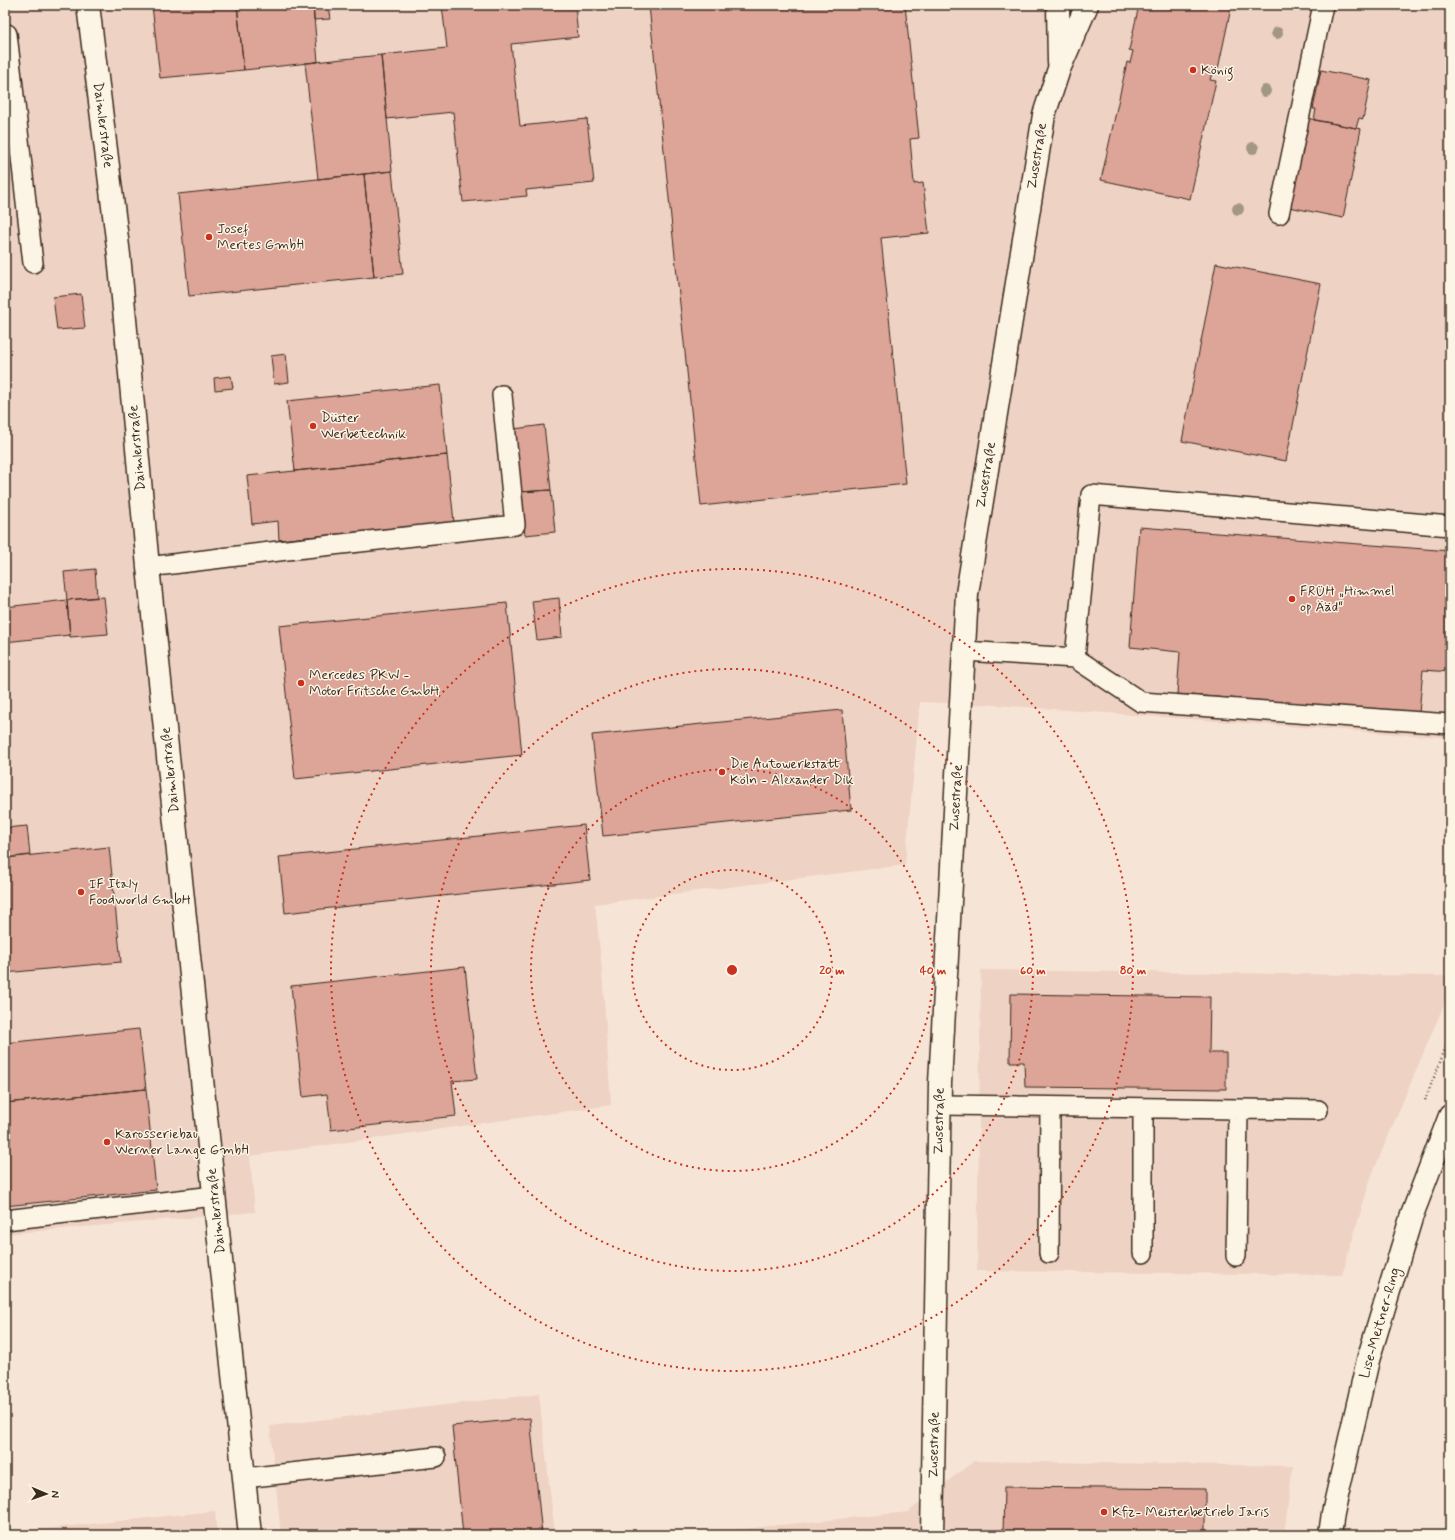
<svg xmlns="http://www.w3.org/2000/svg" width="1455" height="1540" font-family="Mynerve,sans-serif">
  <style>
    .built { fill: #eed2c3 }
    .building { fill: #dda498; stroke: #3b2a1e }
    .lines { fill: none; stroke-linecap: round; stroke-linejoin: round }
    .lane-casing { stroke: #3b2a1e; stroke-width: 22 }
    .street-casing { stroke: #3b2a1e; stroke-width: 25 }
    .secondary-casing { stroke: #3b2a1e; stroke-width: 25 }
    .path { stroke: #3b2a1e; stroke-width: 2.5; stroke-dasharray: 1 3; stroke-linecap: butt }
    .lane { stroke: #fcf5e5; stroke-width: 19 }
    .street { stroke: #fcf5e5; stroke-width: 22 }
    .secondary { stroke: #fcf5e5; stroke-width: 22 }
    .tree { fill: #a29781 }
    .ring { fill: none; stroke: #c8321e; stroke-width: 2; stroke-dasharray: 2 4 }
    .poi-dot { fill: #c8321e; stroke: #fcf5e5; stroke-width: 1.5 }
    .labels { text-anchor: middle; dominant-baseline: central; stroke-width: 3; stroke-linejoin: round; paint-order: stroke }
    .poi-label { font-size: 14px; fill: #3b2a1e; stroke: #fcf5e5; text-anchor: start }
    .street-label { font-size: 14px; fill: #3b2a1e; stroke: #fcf5e5 }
    .centre { fill: #c8321e; stroke: #fcf5e5; stroke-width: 2 }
    .ring-label { font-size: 12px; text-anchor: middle; font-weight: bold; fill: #c8321e; stroke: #fcf5e5; stroke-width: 3; stroke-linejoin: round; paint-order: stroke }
  </style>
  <rect width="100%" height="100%" fill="#f6e5d6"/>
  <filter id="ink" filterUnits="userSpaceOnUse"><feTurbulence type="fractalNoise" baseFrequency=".025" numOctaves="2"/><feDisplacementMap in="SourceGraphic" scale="8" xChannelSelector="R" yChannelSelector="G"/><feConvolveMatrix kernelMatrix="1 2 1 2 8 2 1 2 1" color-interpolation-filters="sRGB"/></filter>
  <g filter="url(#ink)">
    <path class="built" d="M5,5h1445v733l-454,-33 -76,-3 -15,163 -310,39 7,66 9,135 -361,51 5,56 -250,22z
      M981,970l469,6v14l-79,187 -29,98 -365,-4z
      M539,1394l16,141h-274l-11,-109z
      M974,1461l319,5 -9,69h-602l226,-23z
      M215,1511l2,24h-212v-2z"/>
    <path class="building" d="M152,5h85l7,65 -84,8z
      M237,5h76l5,57 -74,8z
      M313,5h15l2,14 -16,1z
      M442,5h133l3,32 -67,7 9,82 67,-7 7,64 -68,7 1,6 -64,6 -10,-90 -66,7 -6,-64 66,-7z
      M661,5h244l14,133 -9,1 4,45 9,-1 6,50 -48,5 25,246 -205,22 -52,-500z
      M1139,5h80l12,3 -13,61h-5l-3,11 6,1 -26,118 -89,-19 26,-118 3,1 3,-12 -4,-1z
      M381,55l11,116 -74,8 -13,-116z
      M1321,70l50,10 -8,39 -4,-1 -3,10 -42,-8 2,-11h-3z
      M1306,118l55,11 -18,89 -54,-11z
      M392,171l11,103 -29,3 -10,-103z
      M364,174l10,103 -185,19 -11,-102z
      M1216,263l105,21 -35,177 -104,-20z
      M81,294l4,34 -28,2 -4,-33z
      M286,354l3,28 -15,2 -3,-28z
      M231,376l2,12 -18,2 -1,-12z
      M440,385l7,70 -152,16 -8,-70z
      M544,425l7,65 -31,2 -6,-63z
      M447,455l7,67 -175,18 -1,-19 -26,3 -5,-48z
      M551,490l4,42 -30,3 -5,-43z
      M1139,527l311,24v121l-27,-2 -4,43 -242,-19 3,-42 -50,-5z
      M95,569l2,28 -30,3 -3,-28z
      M104,597l4,37 -38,3 -3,-37z
      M559,598l3,39 -25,3 -5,-39z
      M67,600l3,35 -65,7v-35z
      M507,603l15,152 -227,24 -16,-153z
      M842,710l9,100 -248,26 -11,-101z
      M584,825l6,55 -305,33 -6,-56z
      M27,826l3,29 -25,3v-30z
      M109,847l12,115 -116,11v-115z
      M465,967l12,112 -25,2 4,35 -125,14 -4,-36 -24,3 -12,-111z
      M1011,994l199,3 -1,56h17v36l-201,-2 -1,-25h-14z
      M139,1029l7,60 -141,14v-60z
      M146,1089l10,101 -151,16v-103z
      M530,1418l12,117h-79l-11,-109z
      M1004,1487l201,2v46h-202z"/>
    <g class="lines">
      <g class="lane-casing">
        <path id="lane" d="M7,34l26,229
          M1279,214l44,-209
          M148,567l139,-17 228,-25 -13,-130
          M964,651l111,7 66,44 309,22
          M1075,658l16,-163 359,31
          M940,1105l378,5
          M5,1220l209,-24
          M1049,1253l1,-146
          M1143,1253v-145
          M1236,1256l2,-147
          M244,1478l192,-21"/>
      </g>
      <g class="street-casing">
        <path id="street" d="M88,5l31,250 29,312 102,968
          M1058,5l1,57
          M932,1535l8,-452 27,-489 77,-479 15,-46 28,-64"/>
      </g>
      <g class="secondary-casing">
        <path id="secondary" d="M1330,1535l3,-22 35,-153 44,-145 38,-99"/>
      </g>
      <path class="path" d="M1425,1100l25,-63"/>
      <use href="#lane" class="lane"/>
      <use href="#street" class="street"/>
      <use href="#secondary" class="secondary"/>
    </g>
    <g class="tree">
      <circle cx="1277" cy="33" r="6"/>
      <circle cx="1265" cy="91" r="6"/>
      <circle cx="1253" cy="148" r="6"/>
      <circle cx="1238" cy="209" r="6"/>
    </g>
  </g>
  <g class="ring">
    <circle cx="732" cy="970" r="100"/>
    <circle cx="732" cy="970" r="201"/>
    <circle cx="732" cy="970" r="301"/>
    <circle cx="732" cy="970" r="401"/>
  </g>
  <g class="poi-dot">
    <circle cx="1193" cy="70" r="4"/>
    <circle cx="209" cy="237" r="4"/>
    <circle cx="313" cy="426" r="4"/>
    <circle cx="1292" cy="599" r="4"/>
    <circle cx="301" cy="683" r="4"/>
    <circle cx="722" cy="772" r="4"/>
    <circle cx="81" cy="892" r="4"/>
    <circle cx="107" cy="1142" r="4"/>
    <circle cx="1104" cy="1512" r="4"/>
  </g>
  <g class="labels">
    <g class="poi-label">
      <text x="1201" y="70">König</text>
      <text x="217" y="229">Josef<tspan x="217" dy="16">Mertes GmbH</tspan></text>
      <text x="321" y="418">Düster<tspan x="321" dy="16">Werbetechnik</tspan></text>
      <text x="1300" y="591">FRÜH „Himmel<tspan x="1300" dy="16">op Ääd“</tspan></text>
      <text x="309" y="675">Mercedes PKW -<tspan x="309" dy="16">Motor Fritsche GmbH</tspan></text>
      <text x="730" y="764">Die Autowerkstatt<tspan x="730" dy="16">Köln - Alexander Dik</tspan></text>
      <text x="89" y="884">IF Italy<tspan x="89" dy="16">Foodworld GmbH</tspan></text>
      <text x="115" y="1134">Karosseriebau<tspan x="115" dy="16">Werner Lange GmbH</tspan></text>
      <text x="1112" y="1512">Kfz- Meisterbetrieb Jaris</text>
    </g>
    <g class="street-label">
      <text transform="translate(103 125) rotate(83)">Daimlerstraße</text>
      <text transform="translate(1037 156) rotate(-81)">Zusestraße</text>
      <text transform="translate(137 448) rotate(-95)">Daimlerstraße</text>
      <text transform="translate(986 475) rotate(-81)">Zusestraße</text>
      <text transform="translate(170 770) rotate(-96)">Daimlerstraße</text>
      <text transform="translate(956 798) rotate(-87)">Zusestraße</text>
      <text transform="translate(939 1121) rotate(-89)">Zusestraße</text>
      <text transform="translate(216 1211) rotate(-96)">Daimlerstraße</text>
      <text transform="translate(1380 1323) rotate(-74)">Lise-Meitner-Ring</text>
      <text transform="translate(934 1445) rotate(-89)">Zusestraße</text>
    </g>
  </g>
  <circle cx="732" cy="970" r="6" class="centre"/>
  <g class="ring-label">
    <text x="832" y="974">20 m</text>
    <text x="933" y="974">40 m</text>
    <text x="1033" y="974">60 m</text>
    <text x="1133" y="974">80 m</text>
  </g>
  <rect width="1455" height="1540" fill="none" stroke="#fcf5e5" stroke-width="20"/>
  <rect x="10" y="10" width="1435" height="1520" fill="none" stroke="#3b2a1e" stroke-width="1.5" filter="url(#ink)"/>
  <g transform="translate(46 1494) rotate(92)" stroke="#fcf5e5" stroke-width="3" paint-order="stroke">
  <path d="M0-3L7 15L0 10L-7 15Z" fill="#3b2a1e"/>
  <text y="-6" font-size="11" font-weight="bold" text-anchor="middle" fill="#3b2a1e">N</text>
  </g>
</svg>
